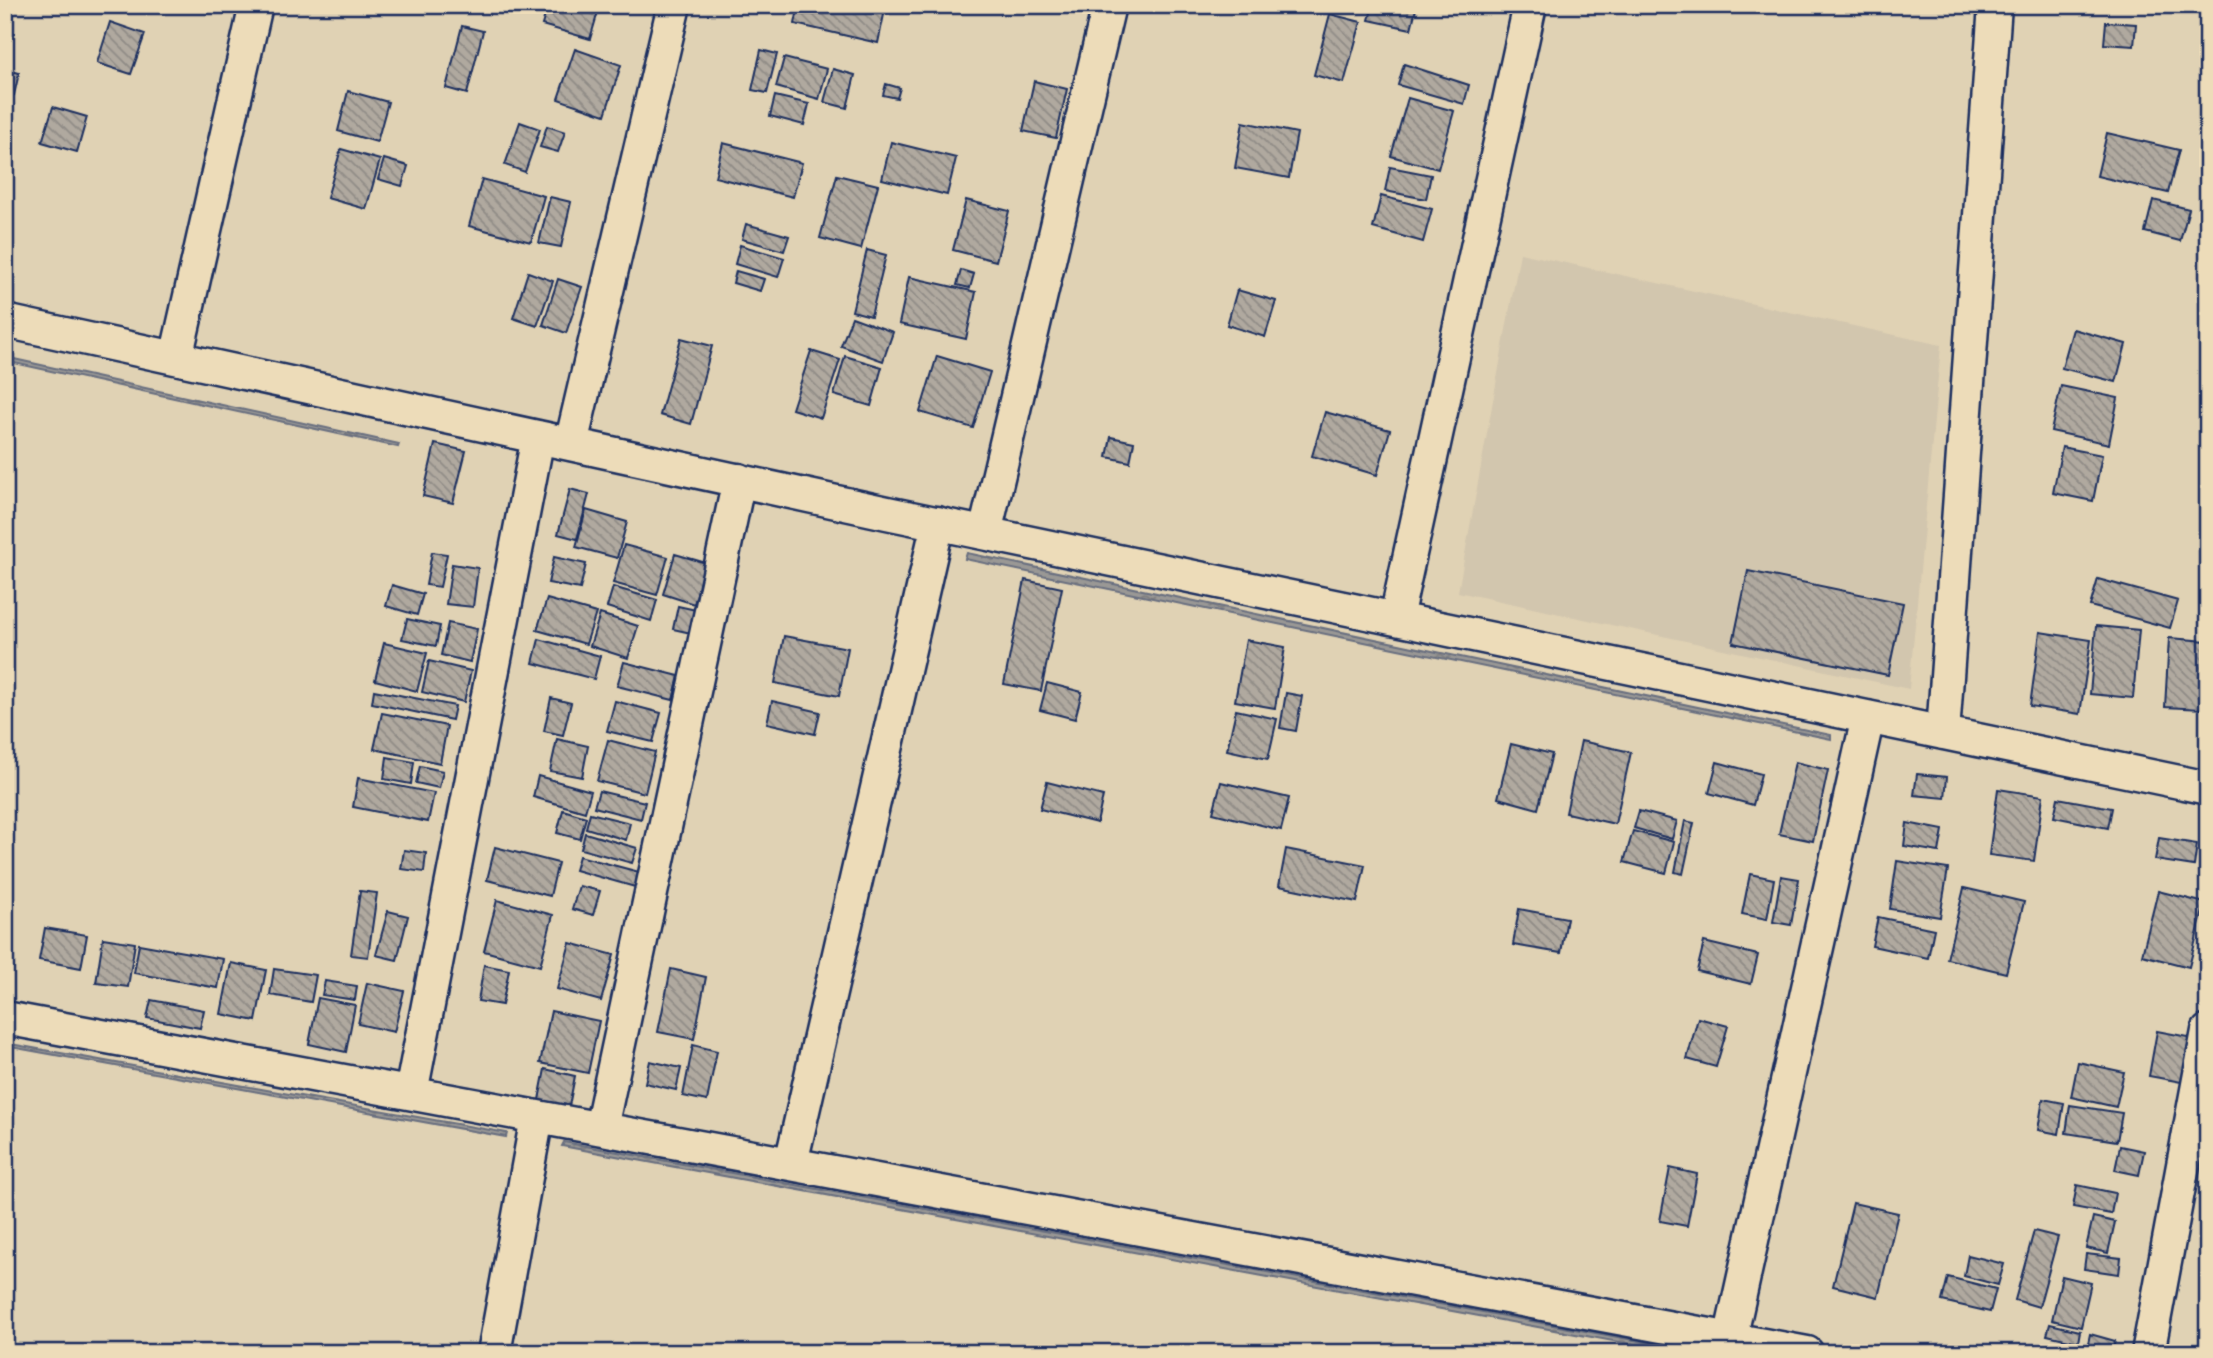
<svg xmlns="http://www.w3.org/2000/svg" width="2213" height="1358" font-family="Kalam,sans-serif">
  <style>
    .built { fill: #d2c6ae }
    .water { fill: url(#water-ripples); stroke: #676e7f; stroke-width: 2 }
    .building { fill: url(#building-back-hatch); stroke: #1b2f5e; stroke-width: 2 }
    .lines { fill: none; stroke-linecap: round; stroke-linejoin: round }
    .minor-casing { stroke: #1b2f5e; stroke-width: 37 }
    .minor { stroke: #eddcb9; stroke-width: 32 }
  </style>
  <defs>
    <pattern id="water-ripples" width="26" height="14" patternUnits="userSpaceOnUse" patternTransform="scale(1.75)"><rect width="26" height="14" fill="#9a9895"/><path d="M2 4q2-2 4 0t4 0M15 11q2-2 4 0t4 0" fill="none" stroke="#7d7c7d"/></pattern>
    <pattern id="building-back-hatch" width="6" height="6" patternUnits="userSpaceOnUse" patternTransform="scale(1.75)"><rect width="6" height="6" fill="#b0a99f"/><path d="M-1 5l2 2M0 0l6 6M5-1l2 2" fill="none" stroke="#8e8a85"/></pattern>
  </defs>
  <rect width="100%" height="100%" fill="#e0d2b4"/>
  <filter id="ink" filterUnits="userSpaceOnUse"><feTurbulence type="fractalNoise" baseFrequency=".0143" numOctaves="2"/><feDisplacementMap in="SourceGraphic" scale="14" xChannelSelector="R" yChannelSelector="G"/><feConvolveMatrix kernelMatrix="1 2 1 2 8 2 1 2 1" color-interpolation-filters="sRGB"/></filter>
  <g filter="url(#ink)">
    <path class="built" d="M1520,253l421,92 -32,344 -451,-97z"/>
    <path class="water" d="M5,357l394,87 -1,3 -393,-86z
      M967,553l864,182v4l-866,-180z
      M5,1043l502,90 -1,4 -501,-91z
      M564,1142l1135,210 -21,1 -1116,-207z"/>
    <path class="building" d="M548,5h52l-10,34 -48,-14z
      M799,5h87l-8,38 -83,-19z
      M1373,5h44l-6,24 -42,-9z
      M1330,14l31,8 -17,61 -30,-8z
      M110,22l35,12 -14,40 -34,-11z
      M2106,22l30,2 -2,22 -30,-2z
      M462,26l21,5 -16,63 -21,-6z
      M575,49l46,16 -16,50 -47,-16z
      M761,50l16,4 -10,39 -15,-3z
      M784,58l43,11 -8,30 -43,-12z
      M1404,64l65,21 -5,19 -66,-19z
      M5,69l14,4 -5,22 -9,-2z
      M833,69l22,6 -8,33 -23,-6z
      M1034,81l33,8 -11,49 -33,-7z
      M886,84l14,4 -3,10 -14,-3z
      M348,91l40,11 -11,40 -39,-11z
      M775,96l34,8 -5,21 -34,-9z
      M1408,98l46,13 -16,58 -47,-13z
      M2208,103v39l-5,-1z
      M53,107l34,10 -10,35 -35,-10z
      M520,122l20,7 -15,43 -20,-7z
      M1243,122l54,11 -8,45 -54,-10z
      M547,126l18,6 -7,20 -18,-5z
      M2107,133l72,17 -11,43 -71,-17z
      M891,142l65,16 -9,37 -65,-16z
      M723,143l79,20 -9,34 -78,-20z
      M341,149l39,11 -14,49 -39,-11z
      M384,159l24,7 -6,20 -24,-7z
      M1390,167l41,8 -5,24 -41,-8z
      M837,175l41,10 -17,64 -41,-11z
      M482,179l62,17 -13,46 -62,-16z
      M1381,196l51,13 -9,33 -50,-14z
      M550,197l21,5 -10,45 -22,-4z
      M966,200l43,11 -13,50 -43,-11z
      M2153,200l36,9 -9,32 -35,-9z
      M746,224l43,12 -5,15 -42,-12z
      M740,245l44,13 -6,19 -43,-13z
      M867,250l19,5 -15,61 -19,-5z
      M961,270l13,4 -4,14 -13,-3z
      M736,271l28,8 -4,12 -27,-8z
      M528,272l25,9 -16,45 -24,-8z
      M909,277l67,15 -10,47 -67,-15z
      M558,279l24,8 -16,46 -23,-8z
      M1237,290l39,11 -11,36 -38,-12z
      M852,317l41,15 -10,29 -42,-15z
      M2073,329l53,15 -10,38 -54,-14z
      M681,338l31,8 -21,78 -31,-9z
      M811,351l29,9 -19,58 -29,-9z
      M845,356l37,11 -11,39 -37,-11z
      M937,356l53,16 -17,56 -53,-16z
      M2061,386l57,12 -9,46 -58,-13z
      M1325,412l65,18 -13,45 -65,-19z
      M1111,437l23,5 -4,20 -23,-5z
      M435,444l31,7 -13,52 -30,-7z
      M2062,447l40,8 -9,46 -40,-8z
      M570,489l19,5 -12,45 -19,-5z
      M586,510l41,12 -10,36 -41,-11z
      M624,545l44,12 -11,38 -44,-12z
      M432,552l15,2 -7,33 -14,-2z
      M675,554l31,9 -12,41 -31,-10z
      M554,557l32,7 -6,25 -32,-6z
      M452,564l26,4 -5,39 -27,-3z
      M1748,571l155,32 -15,72 -155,-32z
      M2098,579l80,22 -8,27 -80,-22z
      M1025,580l37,8 -21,103 -37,-7z
      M392,585l31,9 -6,21 -31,-9z
      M613,587l44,13 -6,21 -44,-14z
      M547,599l49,14 -10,31 -49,-14z
      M678,606l18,4 -5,23 -18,-4z
      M600,614l38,12 -10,32 -38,-12z
      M407,619l33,7 -4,20 -34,-7z
      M448,623l29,6 -7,33 -29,-7z
      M2096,626l43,4 -6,68 -43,-4z
      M2040,632l51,8 -11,74 -50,-8z
      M784,636l64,12 -9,48 -64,-13z
      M2169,638l38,3 -5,68 -37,-2z
      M539,639l61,17 -6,23 -61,-16z
      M1246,640l39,7 -10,61 -40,-7z
      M384,643l43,10 -10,38 -42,-11z
      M429,661l42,10 -7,31 -42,-10z
      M624,662l55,14 -6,24 -56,-14z
      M1047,683l35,9 -7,27 -35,-9z
      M374,690l81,16 -3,14 -80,-17z
      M1286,693l16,3 -6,35 -16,-3z
      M551,698l20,5 -8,32 -19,-4z
      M615,701l46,12 -8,29 -46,-11z
      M772,701l48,11 -5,22 -48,-11z
      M1236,710l41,9 -9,40 -41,-9z
      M382,713l65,13 -7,37 -66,-14z
      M557,739l31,7 -6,31 -32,-6z
      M608,740l47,12 -10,41 -48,-12z
      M1581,741l50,11 -16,72 -49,-11z
      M1511,744l41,10 -14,55 -40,-11z
      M387,757l27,5 -3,22 -27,-5z
      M1717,762l44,12 -8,31 -44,-12z
      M1795,762l33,8 -15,71 -34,-7z
      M420,766l23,5 -4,17 -23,-5z
      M1917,774l30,3 -2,21 -31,-3z
      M538,776l53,15 -6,21 -52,-15z
      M358,778l76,15 -6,29 -75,-15z
      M1047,782l56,14 -6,27 -57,-14z
      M1221,782l68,16 -8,32 -68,-17z
      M1998,789l45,7 -9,65 -45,-6z
      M599,791l46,11 -4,17 -47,-12z
      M2058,798l54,10 -4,20 -54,-11z
      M563,810l23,7 -6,22 -23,-6z
      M1639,811l38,10 -5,18 -38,-11z
      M590,813l40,10 -4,17 -40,-12z
      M1685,821l9,2 -11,51 -8,-2z
      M1907,823l36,7 -4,22 -35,-6z
      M1633,831l41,11 -8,31 -42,-11z
      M585,833l52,15 -5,15 -51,-14z
      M2159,838l38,6 -3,22 -39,-6z
      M495,847l63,16 -8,33 -63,-16z
      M1286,849l79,16 -8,37 -78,-16z
      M404,850l22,3 -2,19 -23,-3z
      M579,856l60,16 -4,15 -60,-17z
      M1897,861l51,8 -8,48 -50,-8z
      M1750,874l24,5 -7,40 -25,-5z
      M1781,876l18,3 -8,46 -18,-3z
      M579,886l21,5 -7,24 -21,-6z
      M1964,888l60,14 -18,71 -59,-14z
      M360,891l17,2 -9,64 -17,-2z
      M2158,891l47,12 -16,64 -47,-12z
      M497,900l56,15 -13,51 -56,-15z
      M1519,909l48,9 -6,35 -48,-8z
      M388,911l20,5 -11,44 -21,-5z
      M1878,917l56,12 -6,29 -56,-12z
      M45,928l42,7 -6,33 -42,-8z
      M103,938l32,5 -7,44 -32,-4z
      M1704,942l54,13 -7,29 -54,-13z
      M570,943l44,12 -13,46 -44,-12z
      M139,944l84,15 -5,29 -84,-15z
      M231,963l35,7 -10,51 -35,-7z
      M484,965l25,5 -7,35 -24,-4z
      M274,969l42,6 -5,27 -41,-7z
      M671,969l35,8 -12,62 -36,-7z
      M325,981l32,5 -2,14 -33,-5z
      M367,983l37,8 -10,41 -36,-8z
      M318,998l37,7 -9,47 -37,-8z
      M151,1000l53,10 -4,18 -53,-10z
      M551,1011l48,10 -11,52 -48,-10z
      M1698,1018l30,8 -12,41 -29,-8z
      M2157,1031l42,8 -7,45 -43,-8z
      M693,1045l24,6 -10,50 -24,-5z
      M650,1061l31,7 -5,22 -31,-7z
      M2078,1062l46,10 -8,35 -45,-10z
      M545,1069l30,7 -7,35 -30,-6z
      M2043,1099l21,4 -5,31 -21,-4z
      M2070,1105l52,8 -5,28 -51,-8z
      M2120,1146l24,5 -5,24 -24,-5z
      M1670,1168l27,6 -10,52 -27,-5z
      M2077,1185l38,8 -4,21 -38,-7z
      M1853,1203l45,10 -20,84 -45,-11z
      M2093,1217l22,5 -7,31 -22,-5z
      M2034,1231l24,6 -19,70 -24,-7z
      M2086,1254l35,4 -2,16 -35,-5z
      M1968,1255l36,9 -6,21 -34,-9z
      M2062,1276l29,7 -10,44 -29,-7z
      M1948,1277l48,12 -6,23 -48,-11z
      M2050,1324l30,7 -2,11 -31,-7z
      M2090,1334l25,7 -3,12h-26z"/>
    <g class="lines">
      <g class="minor-casing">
        <path id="minor" d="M5,321l882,192 1321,275
          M176,358l80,-353
          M571,444l103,-439
          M985,533l124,-528
          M1396,618l134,-613
          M1943,733l52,-728
          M5,1018l1802,335
          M411,1093l127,-656
          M601,1128l138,-648
          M791,1163l147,-640
          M494,1353l43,-236
          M1727,1353l141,-636
          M2148,1353l60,-322"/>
      </g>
      <use href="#minor" class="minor"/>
    </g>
  </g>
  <rect width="2213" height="1358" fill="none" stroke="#eddcb9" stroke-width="28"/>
  <rect x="14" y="14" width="2185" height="1330" fill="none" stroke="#1b2f5e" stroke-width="2.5" filter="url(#ink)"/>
</svg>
